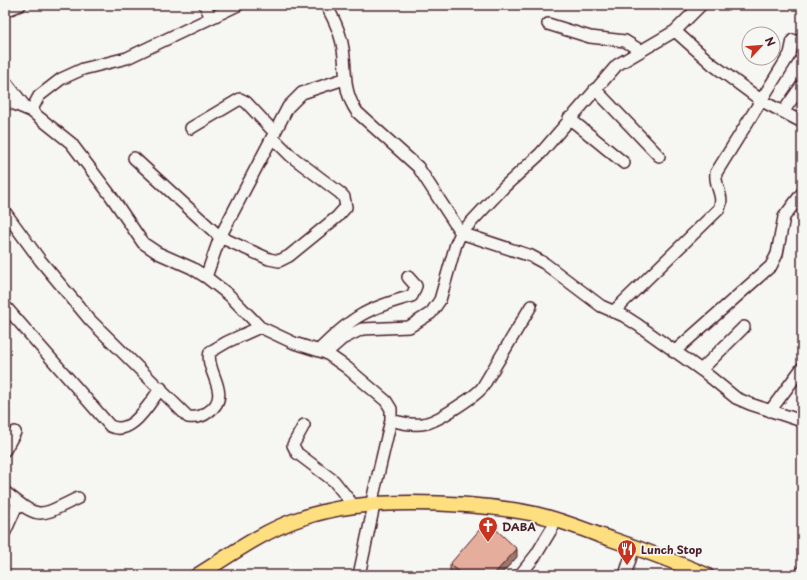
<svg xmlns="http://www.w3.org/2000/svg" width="807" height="580" font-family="'Playpen Sans',sans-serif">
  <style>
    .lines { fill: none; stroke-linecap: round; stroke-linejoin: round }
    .minor-casing { stroke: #4a1f2b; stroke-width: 14 }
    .major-casing { stroke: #4a1f2b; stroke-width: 17 }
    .minor { stroke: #f6f6f2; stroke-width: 11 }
    .major { stroke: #fedf80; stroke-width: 14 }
    .wall { fill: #c59586; stroke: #4a1f2b }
    .shaded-wall { fill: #a0796d; stroke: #4a1f2b }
    .building { fill: #e5ad9c; stroke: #4a1f2b }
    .labels { text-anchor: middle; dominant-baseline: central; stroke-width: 3.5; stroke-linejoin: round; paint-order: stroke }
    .poi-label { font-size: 11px; font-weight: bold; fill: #4a1f2b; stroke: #f6f6f2; text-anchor: start }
  </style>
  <rect width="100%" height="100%" fill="#f6f6f2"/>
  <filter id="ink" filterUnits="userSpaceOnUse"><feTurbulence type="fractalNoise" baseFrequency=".025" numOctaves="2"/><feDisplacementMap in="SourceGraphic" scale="8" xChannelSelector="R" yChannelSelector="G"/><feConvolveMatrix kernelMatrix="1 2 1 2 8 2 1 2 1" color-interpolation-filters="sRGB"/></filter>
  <g filter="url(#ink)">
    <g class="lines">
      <g class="minor-casing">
        <path id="minor" d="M205,5l6,13
          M326,5c8,14 15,28 17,44 4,24 -1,41 14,63l61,55 43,66 70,23 13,7 57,43 23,10 14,9 66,47 32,26 14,6 52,17
          M5,11l15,-6
          M548,24l42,13 35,4 16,10
          M675,31l37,33 50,37 40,21
          M5,81l22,28
          M595,89l64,67
          M5,100l26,11 40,32 40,53 32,47 15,10 34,15 14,9 23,18 31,32 34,16 32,10 20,14 40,34 5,8v11l-17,72 -2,11 1,7 -14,65
          M31,111l8,-15 22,-17 22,-10 44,-11 111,-53
          M783,112l19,-27
          M569,118l55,45
          M191,128l49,-29 6,3 29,31
          M134,158l86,79 49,22 10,2 10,-5 48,-39 9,-10 -2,-10 -4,-4 -49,-37 -18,-18
          M5,212l35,48 50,60 98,97c7,1 14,0 20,-5 26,-17 -4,-41 2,-60l17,-10 33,-15
          M206,277l14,-40 68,-130 14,-14 42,-14
          M5,306l105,120c22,11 39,-23 51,-38
          M613,312l106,-103c6,-13 -5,-23 -3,-36l74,-119 3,-14
          M321,348c32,-32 47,-40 91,-52l4,-10 -8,-9
          M674,352l97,-86 6,-12 7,-37 18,-24
          M326,353l16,-14 20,-10 47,-2 22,-14 9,-13 16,-56 5,-11 43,-46 36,-33 77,-89 58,-34 26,-26
          M701,370l43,-43
          M770,411l32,-43
          M391,420c30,9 41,4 66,-13 9,-6 18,-11 25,-19l49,-82
          M304,425l-11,20 4,8 37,28 19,24
          M5,450l10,-18
          M5,492c36,29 33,25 73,6
          M5,532l13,-29
          M520,575l16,-20 21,-35
          M625,575l9,-28
          M800,575l2,-3"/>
      </g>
      <g class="major-casing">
        <path id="major" d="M198,575c32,-20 65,-44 101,-56 37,-13 73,-16 113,-16 41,0 83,3 123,11 22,5 43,13 64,21 36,12 72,25 107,40"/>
      </g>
      <use href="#minor" class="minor"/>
      <use href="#major" class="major"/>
    </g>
    <path class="wall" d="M517,557l-17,18h-46l-4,-4v-7z"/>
    <path class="shaded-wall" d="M517,549v8l-17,18h-7z"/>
    <path class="building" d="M487,521l30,28 -24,26h-31l-12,-11z"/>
  </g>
  <defs>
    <g id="church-pin" transform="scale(1)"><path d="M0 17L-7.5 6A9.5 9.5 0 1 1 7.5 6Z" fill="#c8321e" stroke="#f6f6f2"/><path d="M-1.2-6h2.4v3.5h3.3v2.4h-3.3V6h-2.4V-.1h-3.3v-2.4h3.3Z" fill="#fff"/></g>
    <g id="restaurant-pin" transform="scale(1)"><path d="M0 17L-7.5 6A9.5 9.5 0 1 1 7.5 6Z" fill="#c8321e" stroke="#f6f6f2"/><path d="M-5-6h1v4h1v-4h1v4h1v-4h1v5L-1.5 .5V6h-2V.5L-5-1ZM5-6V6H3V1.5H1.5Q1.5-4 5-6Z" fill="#fff"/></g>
  </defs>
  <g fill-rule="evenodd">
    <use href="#church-pin" x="488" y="526"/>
    <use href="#restaurant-pin" x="627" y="549"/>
  </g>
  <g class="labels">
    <g class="poi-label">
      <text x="502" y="526">DABA</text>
      <text x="641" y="549">Lunch Stop</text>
    </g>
  </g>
  <rect width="807" height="580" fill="none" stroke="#f6f6f2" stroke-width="20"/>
  <rect x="10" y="10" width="787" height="560" fill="none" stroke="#4a1f2b" stroke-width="1.5" filter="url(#ink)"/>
  <g transform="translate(761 46) rotate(64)"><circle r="19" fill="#f6f6f2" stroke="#b1a0a2"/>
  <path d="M0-3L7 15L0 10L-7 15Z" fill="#c8321e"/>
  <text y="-6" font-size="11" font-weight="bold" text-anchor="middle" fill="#4a1f2b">N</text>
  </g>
</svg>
